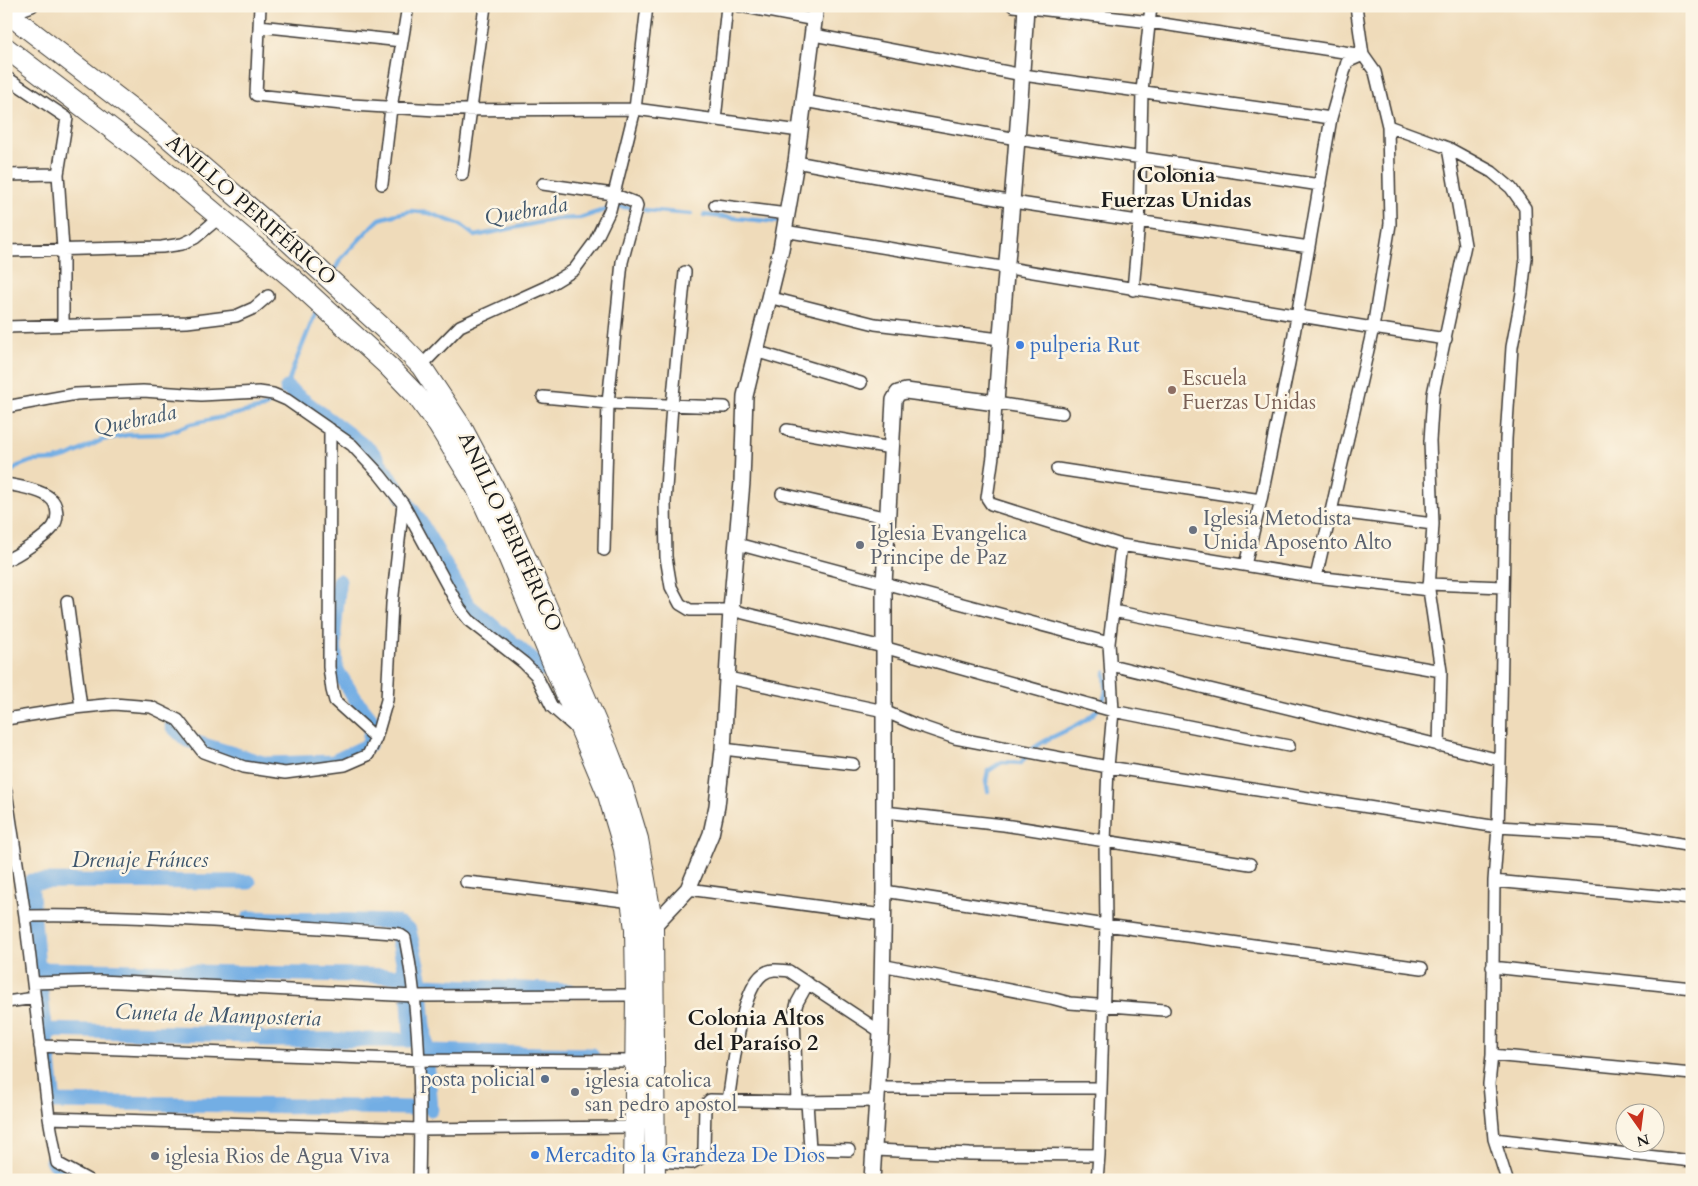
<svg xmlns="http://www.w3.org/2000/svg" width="1698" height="1186" font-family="Cardo,serif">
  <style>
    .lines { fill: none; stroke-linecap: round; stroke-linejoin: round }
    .stream { stroke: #73aee4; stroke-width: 4.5 }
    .canal { stroke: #73aee4; stroke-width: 15 }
    .minor-casing { stroke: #3c3934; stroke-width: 14 }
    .tertiary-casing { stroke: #3c3934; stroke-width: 18 }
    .trunk-casing { stroke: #3c3934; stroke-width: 22 }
    .minor { stroke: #fff; stroke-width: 11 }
    .tertiary { stroke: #fff; stroke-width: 15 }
    .trunk { stroke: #fff; stroke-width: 20 }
    .shop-dot { fill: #3f7fe0; stroke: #fcf5e5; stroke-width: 2 }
    .education-dot { fill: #8d6e63; stroke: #fcf5e5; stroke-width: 2 }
    .worship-dot { fill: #6b7280; stroke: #fcf5e5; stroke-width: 2 }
    .service-dot { fill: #5c6f8a; stroke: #fcf5e5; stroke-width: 2 }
    .labels { text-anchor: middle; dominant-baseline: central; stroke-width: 5; stroke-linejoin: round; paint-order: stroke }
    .street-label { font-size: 21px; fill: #1c1c1c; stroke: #fcf5e5 }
    .shop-label { font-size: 21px; fill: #366cbe; stroke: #fcf5e5; text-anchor: start }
    .education-label { font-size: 21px; fill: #785e54; stroke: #fcf5e5; text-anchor: start }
    .worship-label { font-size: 21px; fill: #5b616d; stroke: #fcf5e5; text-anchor: start }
    .service-label { font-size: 21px; fill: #4e5e75; stroke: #fcf5e5; text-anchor: end }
    .neighbourhood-label { font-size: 22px; font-weight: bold; fill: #1c1c1c; stroke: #fcf5e5 }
    .water-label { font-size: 22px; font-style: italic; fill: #3f566c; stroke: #fcf5e5 }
  </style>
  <rect width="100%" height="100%" fill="#fcf5e5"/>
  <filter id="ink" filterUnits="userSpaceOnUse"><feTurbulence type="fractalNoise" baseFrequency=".02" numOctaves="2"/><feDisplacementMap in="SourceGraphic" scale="10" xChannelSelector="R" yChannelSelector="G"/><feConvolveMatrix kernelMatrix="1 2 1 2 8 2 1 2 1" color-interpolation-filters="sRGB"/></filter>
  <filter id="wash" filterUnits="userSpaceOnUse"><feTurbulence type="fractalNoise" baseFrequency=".0096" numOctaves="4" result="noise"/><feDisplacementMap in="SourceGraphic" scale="20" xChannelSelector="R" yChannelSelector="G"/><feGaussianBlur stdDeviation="1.12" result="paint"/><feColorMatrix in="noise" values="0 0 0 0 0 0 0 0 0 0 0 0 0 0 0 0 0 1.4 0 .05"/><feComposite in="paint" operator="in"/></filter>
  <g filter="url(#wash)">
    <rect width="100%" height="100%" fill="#efdbba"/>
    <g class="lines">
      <path class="stream" d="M613,206l19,2
        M644,210l47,4
        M704,215l74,7
        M333,274l7,-14 32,-34 8,-7 17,-5 14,-3 18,2 32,12 14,11 81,-17 24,-1 27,-9
        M282,392l5,-4 5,-17 25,-62
        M6,476l12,-10 14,-5 23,-1 14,-4 33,-16 25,-5 36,-1 28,-10 72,-16 10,-8
        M988,791l-2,-10 2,-10 14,-9 19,1c4,-5 8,-11 13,-15 21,-17 64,-23 71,-53 2,-7 0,-16 0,-23"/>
      <path class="canal" d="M287,388l85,64 47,68 49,85 76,65
        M172,726l15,14 79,24 67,-2 36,-17 3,-25 -18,-23 -18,-28 -2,-36 5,-52
        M249,882l-218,-1 7,88 16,133 358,6
        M395,922l14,8 11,47 11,132
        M38,969l368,7 -11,-54 -146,-4
        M424,985l146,6
        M45,1030l210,5 9,5h147l-2,-39
        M426,1051l166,4
        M52,1161l20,19"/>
    </g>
  </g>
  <g filter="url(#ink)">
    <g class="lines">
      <g class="minor-casing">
        <path id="minor" d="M260,6l-4,89 96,10 84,5 199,-1 165,22
          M740,6l75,14
          M1013,6l137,16 213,33
          M1356,6l7,49 12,17 13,54 60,22 44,24 19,16 14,20 1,50 -4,35 -10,54 -6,92 -6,321 -2,67 -4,54 -2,174 -3,29 5,55 13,41
          M10,14l22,-8
          M259,26l143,15
          M814,35l209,40 308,43
          M6,77l61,41 -9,56 5,75v76
          M804,101l213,38 303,46
          M715,120l12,-114
          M796,162l217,40 296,45
          M6,175l52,-1
          M462,175l23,-169
          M382,184l9,-76 17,-102
          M543,184l70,10 23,9 1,3 -15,56 -14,141 -4,147
          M715,205l72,9
          M784,231l589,97 73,11
          M6,251l156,-4 20,-3 13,-6 25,-21
          M685,272l-13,134 -7,96 1,55 5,30 9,17 10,6h41l152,37 230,64 176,35
          M1133,290l6,-68 3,-131 9,-85
          M768,297l107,27 125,15
          M6,327l181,-5 49,-6 18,-8 14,-12
          M755,351l106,32
          M421,366l39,-40 86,-39 28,-17 20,-27 16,-33 25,-101 12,-103
          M543,397l65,6 117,4
          M6,407l70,-13 67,-3 58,4 58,-3 14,2 14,6 65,45 28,30 23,29 57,105 9,11 55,43 12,12 16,32 24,21
          M1062,413l-66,-10 -3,53 -6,42 4,6 130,41 195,32 113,13
          M787,430l104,18
          M1057,469l204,31
          M6,484c11,2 36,6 44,14 8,6 9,21 3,29 -6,9 -36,29 -47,33
          M782,494l106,24
          M1331,511l102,13
          M737,544l372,99
          M1245,565l16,-65 28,-137 42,-245 16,-56 16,-7
          M1316,577l57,-249 17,-104 -2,-98
          M1429,584l74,3
          M67,601l14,106
          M1113,611l101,20 227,40
          M1111,665l389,95
          M728,678l156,33 30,13 41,14 153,29 390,60 123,7 71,12
          M6,719l68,-11 40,-4 37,3 27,13 25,32 41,15 41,6 60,-8 23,-10 8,-17 -41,-37 -3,-11 -3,-23 1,-238
          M376,738l11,-38 5,-96 11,-100
          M1439,746l2,-75 -12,-81 4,-66 -3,-83 3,-47 32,-149 -17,-97
          M723,749l130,15
          M6,791l19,125 24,202 8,45 31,17
          M884,812l120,13 246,39
          M1494,881l198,18
          M466,882l40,4 126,16
          M688,889l195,26
          M884,891l222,34 316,43
          M25,916c122,-2 245,9 367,17l7,1 6,4c16,79 16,161 14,242
          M881,965l170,33 19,5 94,7
          M1492,967l200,21
          M33,983l66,-2 316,15 221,-1
          M6,1002l29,-4
          M40,1046l382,14 214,1
          M1492,1055l200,19
          M878,1088h223
          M728,1101c5,-29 12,-110 35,-127 8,-6 17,-4 26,-3l92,61
          M797,1102l-3,-87 3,-12 11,-20
          M807,1102l3,47 39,1
          M49,1118l371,11 215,-2
          M1494,1139l198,22
          M874,1150l96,4 129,1
          M655,1161l37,2 9,-5 3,-9 1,-44 5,-5 87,2 81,-1
          M1097,1180l2,-25 7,-230 -1,-83 3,-75 5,-56 -4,-68 12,-98"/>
      </g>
      <g class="tertiary-casing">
        <path id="tertiary" d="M647,927l6,-1 35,-37 23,-55 6,-28 6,-57 8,-139 11,-128 3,-86 36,-147 15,-87 20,-156
          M872,1180l9,-148 3,-141v-307l10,-184 4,-7 8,-2 90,12c9,-132 23,-264 30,-397"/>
      </g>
      <g class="trunk-casing">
        <path id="trunk" d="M6,12l151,116 120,103 119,109 25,26 40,60 33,62 35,77 78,183 16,41 15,50 15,87 2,254
          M6,48l136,104 150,126 97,89 27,28 22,30 38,62 31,67 101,241 16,54 11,80 1,66 -2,185"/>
      </g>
      <use href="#minor" class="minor"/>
      <use href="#tertiary" class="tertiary"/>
      <use href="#trunk" class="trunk"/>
    </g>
  </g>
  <g class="shop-dot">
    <circle cx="1020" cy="345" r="5"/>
    <circle cx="535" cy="1155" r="5"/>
  </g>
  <circle class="education-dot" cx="1172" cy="390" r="5"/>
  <g class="worship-dot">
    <circle cx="1193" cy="530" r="5"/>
    <circle cx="860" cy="545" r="5"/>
    <circle cx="575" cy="1092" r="5"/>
    <circle cx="155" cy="1156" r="5"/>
  </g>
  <circle class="service-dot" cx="545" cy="1079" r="5"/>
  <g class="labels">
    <g class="street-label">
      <text transform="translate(251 210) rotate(41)">ANILLO PERIFÉRICO</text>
      <text transform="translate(510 532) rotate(65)">ANILLO PERIFÉRICO</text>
    </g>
    <g class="shop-label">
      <text x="1030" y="345">pulperia Rut</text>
      <text x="545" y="1155">Mercadito la Grandeza De Dios</text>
    </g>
    <g class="education-label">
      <text x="1182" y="378">Escuela<tspan x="1182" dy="24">Fuerzas Unidas</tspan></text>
    </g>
    <g class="worship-label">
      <text x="1203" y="518">Iglesia Metodista<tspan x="1203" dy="24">Unida Aposento Alto</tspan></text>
      <text x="870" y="533">Iglesia Evangelica<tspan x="870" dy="24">Principe de Paz</tspan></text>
      <text x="585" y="1080">iglesia catolica<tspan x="585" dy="24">san pedro apostol</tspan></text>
      <text x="165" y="1156">iglesia Rios de Agua Viva</text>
    </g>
    <g class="service-label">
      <text x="535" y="1079">posta policial</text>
    </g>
    <g class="neighbourhood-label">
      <text x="1176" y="175">Colonia<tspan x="1176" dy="25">Fuerzas Unidas</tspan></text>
      <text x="756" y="1018">Colonia Altos<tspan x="756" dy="25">del Paraíso 2</tspan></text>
    </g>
    <g class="water-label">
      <text transform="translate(526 211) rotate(-10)">Quebrada</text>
      <text transform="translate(135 420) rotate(-12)">Quebrada</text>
      <text x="140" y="860">Drenaje Fránces</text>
      <text transform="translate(218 1015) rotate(2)">Cuneta de Mamposteria</text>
    </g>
  </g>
  <rect width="1698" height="1186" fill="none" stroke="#fcf5e5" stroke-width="25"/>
  <g transform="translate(1640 1128) rotate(166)"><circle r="24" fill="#fcf5e5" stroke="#a29e95"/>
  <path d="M0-4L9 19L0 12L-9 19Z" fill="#c8321e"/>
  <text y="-8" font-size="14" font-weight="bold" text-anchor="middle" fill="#1c1c1c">N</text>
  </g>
</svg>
